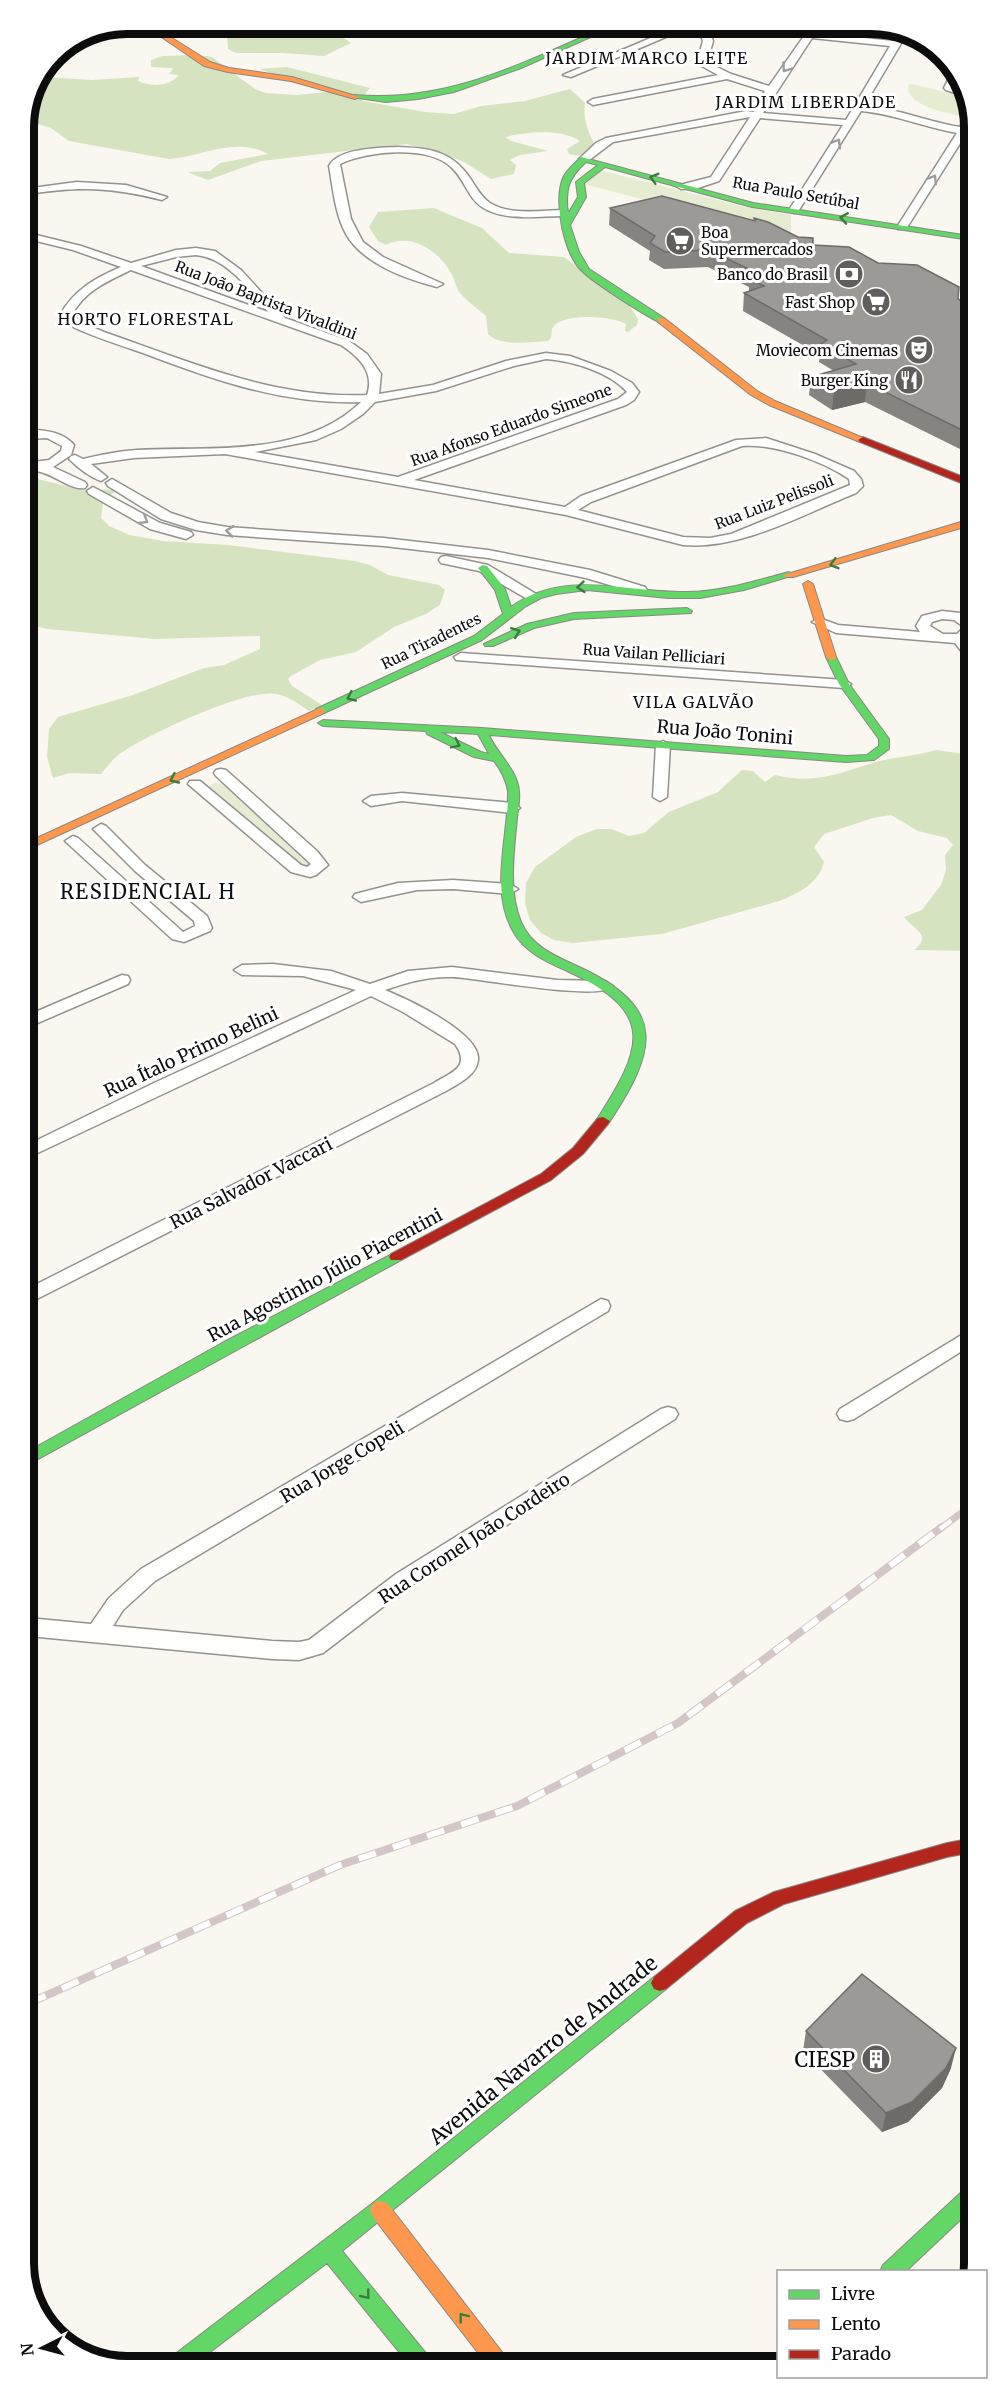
<svg xmlns="http://www.w3.org/2000/svg" width="999" height="2390" font-family="Merriweather,serif">
  <style>
    .green { fill: #e5ecd2 }
    .forest { fill: #d6e3c1 }
    .lines { fill: none; stroke-linecap: round; stroke-linejoin: round }
    .street-casing { stroke: #93928f; stroke-width: 3 }
    .fast-casing { stroke: #898885; stroke-width: 2 }
    .slow-casing { stroke: #898885; stroke-width: 2 }
    .jam-casing { stroke: #898885; stroke-width: 2 }
    .street { fill: #fefefd; fill-rule: evenodd }
    .fast { fill: #63d668; fill-rule: evenodd }
    .slow { fill: #ff974d; fill-rule: evenodd }
    .jam { fill: #b3261e; fill-rule: evenodd }
    .rail-far1-casing { stroke: #d4c6c7; stroke-width: 7 }
    .rail-casing { stroke: #d4c6c7; stroke-width: 8 }
    .rail-far1 { stroke: #fff; stroke-width: 4.5; stroke-dasharray: 14; stroke-linecap: butt }
    .rail { stroke: #fff; stroke-width: 6; stroke-dasharray: 18; stroke-linecap: butt }
    .wall { fill: #868481 }
    .shaded-wall { fill: #6d6c69 }
    .building { fill: #9c9a96; stroke: #6d6c69; stroke-width: 1.5 }
    .oneway { stroke: #9d9d9d }
    .oneway2 { stroke: #3c7b3f }
    .labels { text-anchor: middle; dominant-baseline: central; stroke-width: 6; stroke-linejoin: round; paint-order: stroke }
    .far-street-label { font-size: 15px; fill: #0c0c0c; stroke: #fff }
    .far-poi-label { font-size: 15px; fill: #0c0c0c; stroke: #fff; text-anchor: end }
    .far-neighbourhood-label { font-size: 16px; letter-spacing: 1.5px; fill: #0c0c0c; stroke: #fff }
    .street-label { font-size: 18px; fill: #0c0c0c; stroke: #fff }
    .neighbourhood-label { font-size: 20px; letter-spacing: 1.5px; fill: #0c0c0c; stroke: #fff }
    .near-street-label { font-size: 21px; fill: #0c0c0c; stroke: #fff }
    .near-poi-label { font-size: 21px; fill: #0c0c0c; stroke: #fff; text-anchor: end }
    .rim { fill: none; stroke: #0c0c0c; stroke-width: 8 }
  </style>
  <rect width="100%" height="100%" fill="#f9f7f0"/>
  <path class="green" d="M909,84c22,3 39,10 61,14v19c-16,-1 -69,-12 -61,-33z
    M595,169l150,38 46,8v19l3,5 -214,-56z
    M215,783l8,1 87,75 3,5 -3,4 -8,-1 -92,-77 -1,-4z"/>
  <path class="forest" d="M305,30l39,8 7,5 -27,13 -41,-3h-47l-8,-4 -1,-12 -13,-6z
    M198,55l14,2 43,32 11,4 30,2 32,-3 -69,-23 28,-2 83,21 -9,11 2,2 62,11 29,2 27,-8 44,-5 45,-12 15,14c-2,15 2,27 9,40l-1,6c-9,6 -13,8 -24,5l-2,-5 13,-8c-19,-13 -54,-9 -75,-4l6,4 37,10 -28,4 -10,5 6,5 -2,9 -23,5 -27,-17 -26,-10 -32,-8 -145,17 -53,19 -21,-8 23,-1 10,-8 48,-9c-33,-18 -66,3 -99,5l-100,-18 -18,-13 -26,-8 19,-43 48,3 47,-3 -1,4c15,6 30,6 41,-6l-10,-1 4,-5 -1,-1 -21,-1v-7l11,-4z
    M434,208l48,20 27,25 55,4 64,46 10,16 -1,6 -9,7 -3,-1 1,-7c-13,-8 -66,-12 -74,5 -1,3 0,6 -1,9l-3,3c-18,1 -47,6 -60,-7l-2,-18c-8,-7 -18,-14 -25,-22 -5,-5 -6,-14 -10,-21 -12,-22 -40,-41 -65,-28l-8,-4 -9,-14 9,-15z
    M25,476l61,15 29,-2v2l-12,12 -2,15 8,8 21,9 33,6 65,4 127,16 15,4 18,10 51,10 6,5 -5,15 -14,9 -32,13 -38,25 -36,8 -29,16 -3,3 4,7 30,19 -13,6c-10,-7 -21,-15 -33,-17 -30,-6 -134,43 -159,62 -6,5 -11,12 -16,18l-32,-1 -16,5 -6,-21 2,-28 9,-12 72,-21 74,-28 20,-3 36,-16v-13l-105,3 -108,-10 -22,-6z
    M936,750l35,5 1,196 -58,-1c20,-16 -2,-21 -10,-33l18,-7 19,-25 5,-15 -1,-15 8,-10 -6,-7 -29,-7 -27,-16 -18,3 -49,16 -10,13 10,15c-5,21 -25,31 -45,39l-117,33 -89,9 -19,-3 -13,-7 -11,-13 -5,-17 1,-20 9,-16 41,-30 21,-8h14l18,7 15,-3 25,-21 49,-20 24,-22 11,1 12,11 10,-7c40,10 64,-2 101,-13 19,-5 40,-6 60,-12z"/>
  <g class="lines">
    <g class="street-casing">
      <path id="street" d="M790,25h10l2,4 6,2 4,-6h9l-5,8 77,8 5,-9 8,3 -42,71c33,2 64,16 96,21l7,-9 3,-1v18l-4,-1 -60,95h-8l-1,-2 60,-94c-33,-6 -63,-19 -96,-22l-62,99 -5,3 -5,-3 54,-85 -83,-7 -41,63 -21,7 -17,1 -5,-3 35,-9 39,-60 -137,25 -25,19 -9,-2 17,-16 10,-5 140,-27 8,1 11,-21 -38,-12 -134,26 -5,-3 5,-3 125,-24 -18,-10 -2,-6 5,-18 -6,-15h10l6,15 -5,18 1,4 22,11 38,12 35,-50 -9,-3zM812,38l78,8 -44,74 -83,-7z
        M679,26h13l-121,51 -8,-2z
        M952,72l6,6 -4,9 13,5 3,6 -24,-8 -2,-2z
        M397,147c31,1 54,3 73,31 6,9 11,19 20,25 21,13 51,7 74,7l5,3 -5,3c-26,0 -59,6 -82,-9 -14,-9 -18,-29 -31,-40 -23,-22 -84,-16 -111,-3l11,55 12,23 20,15 60,27 -6,3c-31,-8 -74,-23 -91,-53 -11,-20 -13,-46 -17,-68 9,-18 50,-18 68,-19z
        M77,182l49,3 41,12 -5,3c-52,-13 -84,-14 -138,-5v-6z
        M24,232l57,14 50,17 45,-13 20,-2 19,3 26,19 44,48 64,23 18,13 14,20 -2,20 54,-9 73,-24 40,-8 24,3 41,15 21,12 7,9 -5,8 -8,5 -212,75 151,27 16,-11 155,-56 30,-2 49,16 39,17 7,8 2,7 -7,7c-53,21 -114,57 -173,52l-117,-30 -341,-61 -91,4 -43,6 16,13 -6,4c-11,-4 -24,-14 -32,-22l2,-3 4,-1 8,4c17,-4 36,-8 54,-9 74,-4 166,8 224,-48 -77,3 -147,-22 -218,-49 -23,-8 -46,-15 -68,-25l-15,-13c14,-25 35,-37 61,-48l-48,-17 -49,-12zM196,255c31,3 53,34 72,57l-127,-46 35,-9zM131,270l210,75c18,12 34,27 26,50 -93,4 -177,-33 -263,-63l-21,-9 -11,-8c12,-24 36,-34 59,-45zM546,359c26,2 64,13 81,33l-9,7 -220,78 -143,-25 61,-12 25,-11 22,-15 12,-12 61,-11 78,-25zM742,446c31,-3 81,15 107,33l1,6 -119,49 -21,4 -27,-1 -105,-27 13,-8z
        M37,430c14,1 28,4 37,15l-3,10 -18,12 32,15 2,3 -2,3c-18,3 -36,-21 -60,-17v-8l24,-3 12,-9 1,-5 -15,-8 -22,1v-8z
        M112,479l59,34 27,9 29,5 157,11 104,12 102,20 55,17 2,3 -7,4 -54,-16 -98,-20 -104,-12 -157,-11 -31,-5 -35,-11 -53,-33 -2,-3z
        M93,487l67,36 31,9 2,3 -7,4 -36,-10 -61,-35 -2,-3z
        M446,556l42,9 53,32 -7,4 -5,-1 -50,-29 -38,-8 -2,-3 2,-3z
        M942,611l18,2 11,5v19l-4,3 4,5v20l-5,-1 -4,-12 -7,-9 -119,-10 -24,-11 7,-4 19,7 82,7 -4,-6 6,-10zM942,619l12,1 10,7 -7,7h-14l-13,-8 2,-4z
        M461,653l383,27 7,4 -7,4 -388,-28 -2,-3z
        M971,669v65l-7,-4v-57z
        M663,741l7,4 -3,52 -7,4 -7,-4 3,-52z
        M221,769l5,1 91,81 11,14 -12,10 -6,2 -19,-5 -103,-88 2,-3h10l101,84 6,2 4,-3 -95,-88 -2,-3 2,-3z
        M402,793l110,10 8,5 -8,5 -110,-12 -31,5 -8,-5 8,-5z
        M101,824l5,2 39,39 62,51 5,12 -2,3 -26,11 -12,-3 -107,-98 8,-5 5,2 105,94 12,-6 -1,-5 -59,-50 -42,-42z
        M453,880l57,4 8,5 -8,5 -57,-5 -36,1 -56,12 -8,-5 2,-3 43,-11z
        M273,964l58,7 39,13 38,-13 44,-4 105,13 48,1 8,5c-11,16 -135,-8 -160,-9 -23,-1 -46,5 -68,13 22,9 96,43 93,70 -1,15 -20,24 -32,31l-419,213v-15l407,-206c18,-11 37,-16 21,-39l-52,-32 -32,-16 -344,162v-13l127,-62 202,-93 -53,-14 -61,-1 -8,-5 8,-5z
        M122,975l6,1 2,4 -2,4 -102,44v-12z
        M601,1299l7,2 2,5 -2,5 -453,270 -32,29 -10,16 159,15 27,1 10,-2 87,-66 265,-165 7,-2 7,2 3,5 -3,5 -265,167 -87,67 -24,7 -27,-1 -244,-23v-18l63,6 18,-26 32,-29z
        M973,1328v16l-119,75 -7,2 -7,-2 -3,-5 3,-5z"/>
    </g>
    <g class="fast-casing">
      <path id="fast" d="M605,27h8l-92,41 -67,24 -36,7 -32,3 -35,-5 4,-2c92,8 168,-32 250,-68z
        M581,157l172,46 217,33v4l-218,-33 -147,-40 -21,16 2,14 -16,28 9,27 10,17 75,49v4l-3,1c-14,-6 -65,-39 -77,-50 -20,-17 -31,-71 -21,-95 4,-9 12,-14 18,-21zM586,162l12,3 -22,17 2,15 -10,17c-3,-24 0,-36 18,-52z
        M483,565l4,1 18,23 6,18c53,-39 116,-14 175,-15 35,0 69,-11 103,-20l5,3 -50,15 -44,8h-32l-81,-8 -31,4 -15,4 -15,8 -44,34 -158,73h-8v-4l158,-73 29,-22 -8,-24 -17,-22z
        M687,608l5,3 -1,2 -117,6 -40,9 -41,18h-8l-1,-2 43,-20 47,-11z
        M831,654l5,3 13,27 40,55v10l-15,11 -28,2 -357,-27c8,19 28,34 30,56 1,9 -1,18 -2,27 -3,32 -9,74 4,104 10,24 34,34 56,44 92,42 80,84 31,158h-10l-2,-3c47,-73 62,-109 -29,-150 -20,-9 -43,-19 -54,-40 -24,-42 -4,-96 -5,-140 -2,-12 -7,-21 -14,-30l-20,-4 -47,-23 -1,-3 -103,-5 -5,-3 5,-3 159,8 364,28 21,-1 12,-9v-7l-40,-55 -13,-27zM440,732l38,2 11,20 -8,-2z
        M396,1252l7,5 -2,3 -374,205v-13l197,-110z
        M660,1975l6,2 3,6 -3,6 -324,262 87,106 3,7h-23l-82,-101 -134,102h-26l3,-7 203,-155 281,-226z
        M975,2184v22l-70,66h-25l3,-7 85,-79z"/>
    </g>
    <g class="slow-casing">
      <path id="slow" d="M139,31l25,2 46,29 19,6 63,9 67,20 -4,2 -64,-18 -63,-9 -24,-6 -44,-30 -73,-3z
        M658,318h6l93,73 18,10 93,39 -8,2 -91,-37 -18,-10 -93,-73z
        M971,519v6l-178,52h-8l-1,-2z
        M808,581l5,3 23,73 -1,2 -4,1 -5,-3 -23,-73z
        M320,708l4,1v4l-298,137v-7z
        M380,2201l7,2 118,153 3,7h-22l-113,-146 -3,-7 3,-7z"/>
    </g>
    <g class="jam-casing">
      <path id="jam" d="M863,437l108,43v7l-111,-45 -2,-2z
        M603,1117l7,4 -2,3 -25,30 -32,26 -150,80h-10l-2,-3 2,-3 150,-80 32,-26 25,-30z
        M974,1838v14l-27,5 -163,47 -37,19 -81,66 -6,2 -6,-2 -3,-6 3,-6 81,-66 39,-19 173,-49z"/>
    </g>
    <use href="#street" class="street"/>
    <use href="#fast" class="fast"/>
    <use href="#slow" class="slow"/>
    <use href="#jam" class="jam"/>
    <g class="rail-far1-casing">
      <path id="rail-far1" d="M940,1529l33,-25"/>
    </g>
    <g class="rail-casing">
      <path id="rail" d="M29,2003l311,-138 177,-59 161,-83 264,-196"/>
    </g>
    <use href="#rail-far1" class="rail-far1"/>
    <use href="#rail" class="rail"/>
  </g>
  <path class="wall" d="M610,208l144,13v-3l59,27 65,18 80,36 12,7v148l-105,-52 -33,8 -23,-15 2,-18 23,-6 -15,-9 1,-7 -77,-44 1,-18 5,-2v-4l-41,-20 -44,2 -15,-9 1,-9 -41,-26z
    M806,2031l145,37 -9,20 -34,34 -26,10 -79,-81z"/>
  <path class="shaded-wall" d="M867,383l-2,19 -33,8 2,-19z
    M956,2048l-5,20 -9,20 -34,34 -26,10 4,-19z"/>
  <path class="building" d="M662,196l93,25 -1,-3 14,4 30,15 15,1v7l36,2 29,16 39,2 42,22 -1,12 12,7v128l-103,-51 -33,8 -23,-14 45,-13 -35,-20 6,-4 -83,-47 20,-7 -15,-8 12,-3 -52,-25 -44,2 -15,-9 5,-7 -45,-28z
    M862,1974l94,74 -10,20 -34,34 -26,11 -80,-82z"/>
  <defs><path id="oneway-chevron" d="M-2-3.5L2.5 0L-2 3.5" fill="none" stroke-width="1.6" stroke-linecap="round" stroke-linejoin="round" transform="scale(1.5)"/></defs>
  <g class="oneway">
    <use href="#oneway-chevron" transform="translate(786 68) rotate(125)"/>
    <use href="#oneway-chevron" transform="translate(837 143) rotate(-60)"/>
    <use href="#oneway-chevron" transform="translate(933 179) rotate(-58)"/>
    <use href="#oneway-chevron" transform="translate(144 520) rotate(31)"/>
    <use href="#oneway-chevron" transform="translate(230 531) rotate(-173)"/>
  </g>
  <g class="oneway2">
    <use href="#oneway-chevron" transform="translate(654 178) rotate(-164)"/>
    <use href="#oneway-chevron" transform="translate(844 218) rotate(-171)"/>
    <use href="#oneway-chevron" transform="translate(834 564) rotate(164)"/>
    <use href="#oneway-chevron" transform="translate(581 587) rotate(175)"/>
    <use href="#oneway-chevron" transform="translate(516 632) rotate(-22)"/>
    <use href="#oneway-chevron" transform="translate(351 697) rotate(155)"/>
    <use href="#oneway-chevron" transform="translate(456 744) rotate(26)"/>
    <use href="#oneway-chevron" transform="translate(174 779) rotate(155)"/>
    <use href="#oneway-chevron" transform="translate(366 2295) rotate(51)"/>
    <use href="#oneway-chevron" transform="translate(463 2317) rotate(-128)"/>
  </g>
  <defs>
    <g id="supermarket-disc" transform="scale(1.5)"><circle r="9.5" fill="#5f5e5c" stroke="#fff"/><path d="M-6-5.5h2.5l.6 2H6L4.5 2H-2.5L-4.4-4H-6ZM-1.5 3.2a1.3 1.3 0 1 0 .1 0ZM3 3.2a1.3 1.3 0 1 0 .1 0Z" fill="#fff"/></g>
    <g id="bank-disc" transform="scale(1.5)"><circle r="9.5" fill="#5f5e5c" stroke="#fff"/><path d="M-6-4H6V4H-6ZM0-2.3a2.3 2.3 0 1 0 0 4.6a2.3 2.3 0 1 0 0-4.6Z" fill="#fff"/></g>
    <g id="theatre-disc" transform="scale(1.5)"><circle r="9.5" fill="#5f5e5c" stroke="#fff"/><path d="M-5-5.5Q0-4 5-5.5V0Q5 5 0 6Q-5 5-5 0ZM-3.3-2.5H-1v1.5H-3.3ZM1-2.5H3.3v1.5H1ZM-2.8 1Q0 5.5 2.8 1Z" fill="#fff"/></g>
    <g id="restaurant-disc" transform="scale(1.5)"><circle r="9.5" fill="#5f5e5c" stroke="#fff"/><path d="M-5-6h1v4h1v-4h1v4h1v-4h1v5L-1.5 .5V6h-2V.5L-5-1ZM5-6V6H3V1.5H1.5Q1.5-4 5-6Z" fill="#fff"/></g>
    <g id="building-disc" transform="scale(1.5)"><circle r="9.5" fill="#5f5e5c" stroke="#fff"/><path d="M-4-6H4V6H1V3H-1V6H-4ZM-2.5-4.3h1.7v1.8h-1.7ZM.8-4.3h1.7v1.8H.8ZM-2.5-1h1.7V.8h-1.7ZM.8-1h1.7V.8H.8Z" fill="#fff"/></g>
  </defs>
  <g fill-rule="evenodd">
    <use href="#supermarket-disc" x="680" y="241"/>
    <use href="#bank-disc" x="849" y="274"/>
    <use href="#supermarket-disc" x="876" y="302"/>
    <use href="#theatre-disc" x="919" y="350"/>
    <use href="#restaurant-disc" x="909" y="380"/>
    <use href="#building-disc" x="876" y="2059"/>
  </g>
  <g class="labels">
    <g class="far-street-label">
      <text transform="translate(796 193) rotate(10)">Rua Paulo Setúbal</text>
      <text transform="translate(266 300) rotate(21)">Rua João Baptista Vivaldini</text>
      <text transform="translate(511 425) rotate(-20)">Rua Afonso Eduardo Simeone</text>
      <text transform="translate(774 502) rotate(-21)">Rua Luiz Pelissoli</text>
      <text transform="translate(431 641) rotate(-26)">Rua Tiradentes</text>
      <text transform="translate(654 654) rotate(4)">Rua Vailan Pelliciari</text>
    </g>
    <g class="far-poi-label">
      <text x="701" y="232" text-anchor="start">Boa<tspan x="701" dy="17">Supermercados</tspan></text>
      <text x="828" y="274">Banco do Brasil</text>
      <text x="855" y="302">Fast Shop</text>
      <text x="898" y="350">Moviecom Cinemas</text>
      <text x="888" y="380">Burger King</text>
    </g>
    <g class="far-neighbourhood-label">
      <text x="647" y="58">JARDIM MARCO LEITE</text>
      <text x="806" y="102">JARDIM LIBERDADE</text>
      <text x="146" y="319">HORTO FLORESTAL</text>
      <text x="694" y="702">VILA GALVÃO</text>
    </g>
    <g class="street-label">
      <text transform="translate(725 732) rotate(5)">Rua João Tonini</text>
      <text transform="translate(191 1052) rotate(-25)">Rua Ítalo Primo Belini</text>
      <text transform="translate(251 1183) rotate(-27)">Rua Salvador Vaccari</text>
      <text transform="translate(325 1275) rotate(-28)">Rua Agostinho Júlio Piacentini</text>
      <text transform="translate(342 1462) rotate(-31)">Rua Jorge Copeli</text>
      <text transform="translate(474 1538) rotate(-33)">Rua Coronel João Cordeiro</text>
    </g>
    <g class="neighbourhood-label">
      <text x="148" y="891">RESIDENCIAL H</text>
    </g>
    <g class="near-street-label">
      <text transform="translate(543 2050) rotate(-39)">Avenida Navarro de Andrade</text>
    </g>
    <g class="near-poi-label">
      <text x="855" y="2059">CIESP</text>
    </g>
  </g>
  <path d="M0 0H999V2390H0ZM127 34H871A93 93 0 0 1 964 127V2263A93 93 0 0 1 871 2356H127A93 93 0 0 1 34 2263V127A93 93 0 0 1 127 34Z" fill="#fff" fill-rule="evenodd"/>
  <path class="rim" d="M127 34H871A93 93 0 0 1 964 127V2263A93 93 0 0 1 871 2356H127A93 93 0 0 1 34 2263V127A93 93 0 0 1 127 34Z"/>
  <rect x="777" y="2270" width="210" height="108" fill="#ffffff" stroke="#9e9e9e" stroke-width="1.5"/>
  <rect x="789" y="2290" width="30" height="9" fill="#63d668" stroke="#9e9e9e" stroke-width="1.5"/>
  <text x="831" y="2300" font-size="18" fill="#0c0c0c">Livre</text>
  <rect x="789" y="2320" width="30" height="9" fill="#ff974d" stroke="#9e9e9e" stroke-width="1.5"/>
  <text x="831" y="2330" font-size="18" fill="#0c0c0c">Lento</text>
  <rect x="789" y="2350" width="30" height="9" fill="#b3261e" stroke="#9e9e9e" stroke-width="1.5"/>
  <text x="831" y="2360" font-size="18" fill="#0c0c0c">Parado</text>
  <g transform="translate(42 2348) rotate(264)" stroke="#ffffff" stroke-width="4.5" paint-order="stroke">
  <path d="M0-4.5L10 22L0 15L-10 22Z" fill="#0c0c0c"/>
  <text y="-9" font-size="16" font-weight="bold" text-anchor="middle" fill="#0c0c0c">N</text>
  </g>
</svg>
